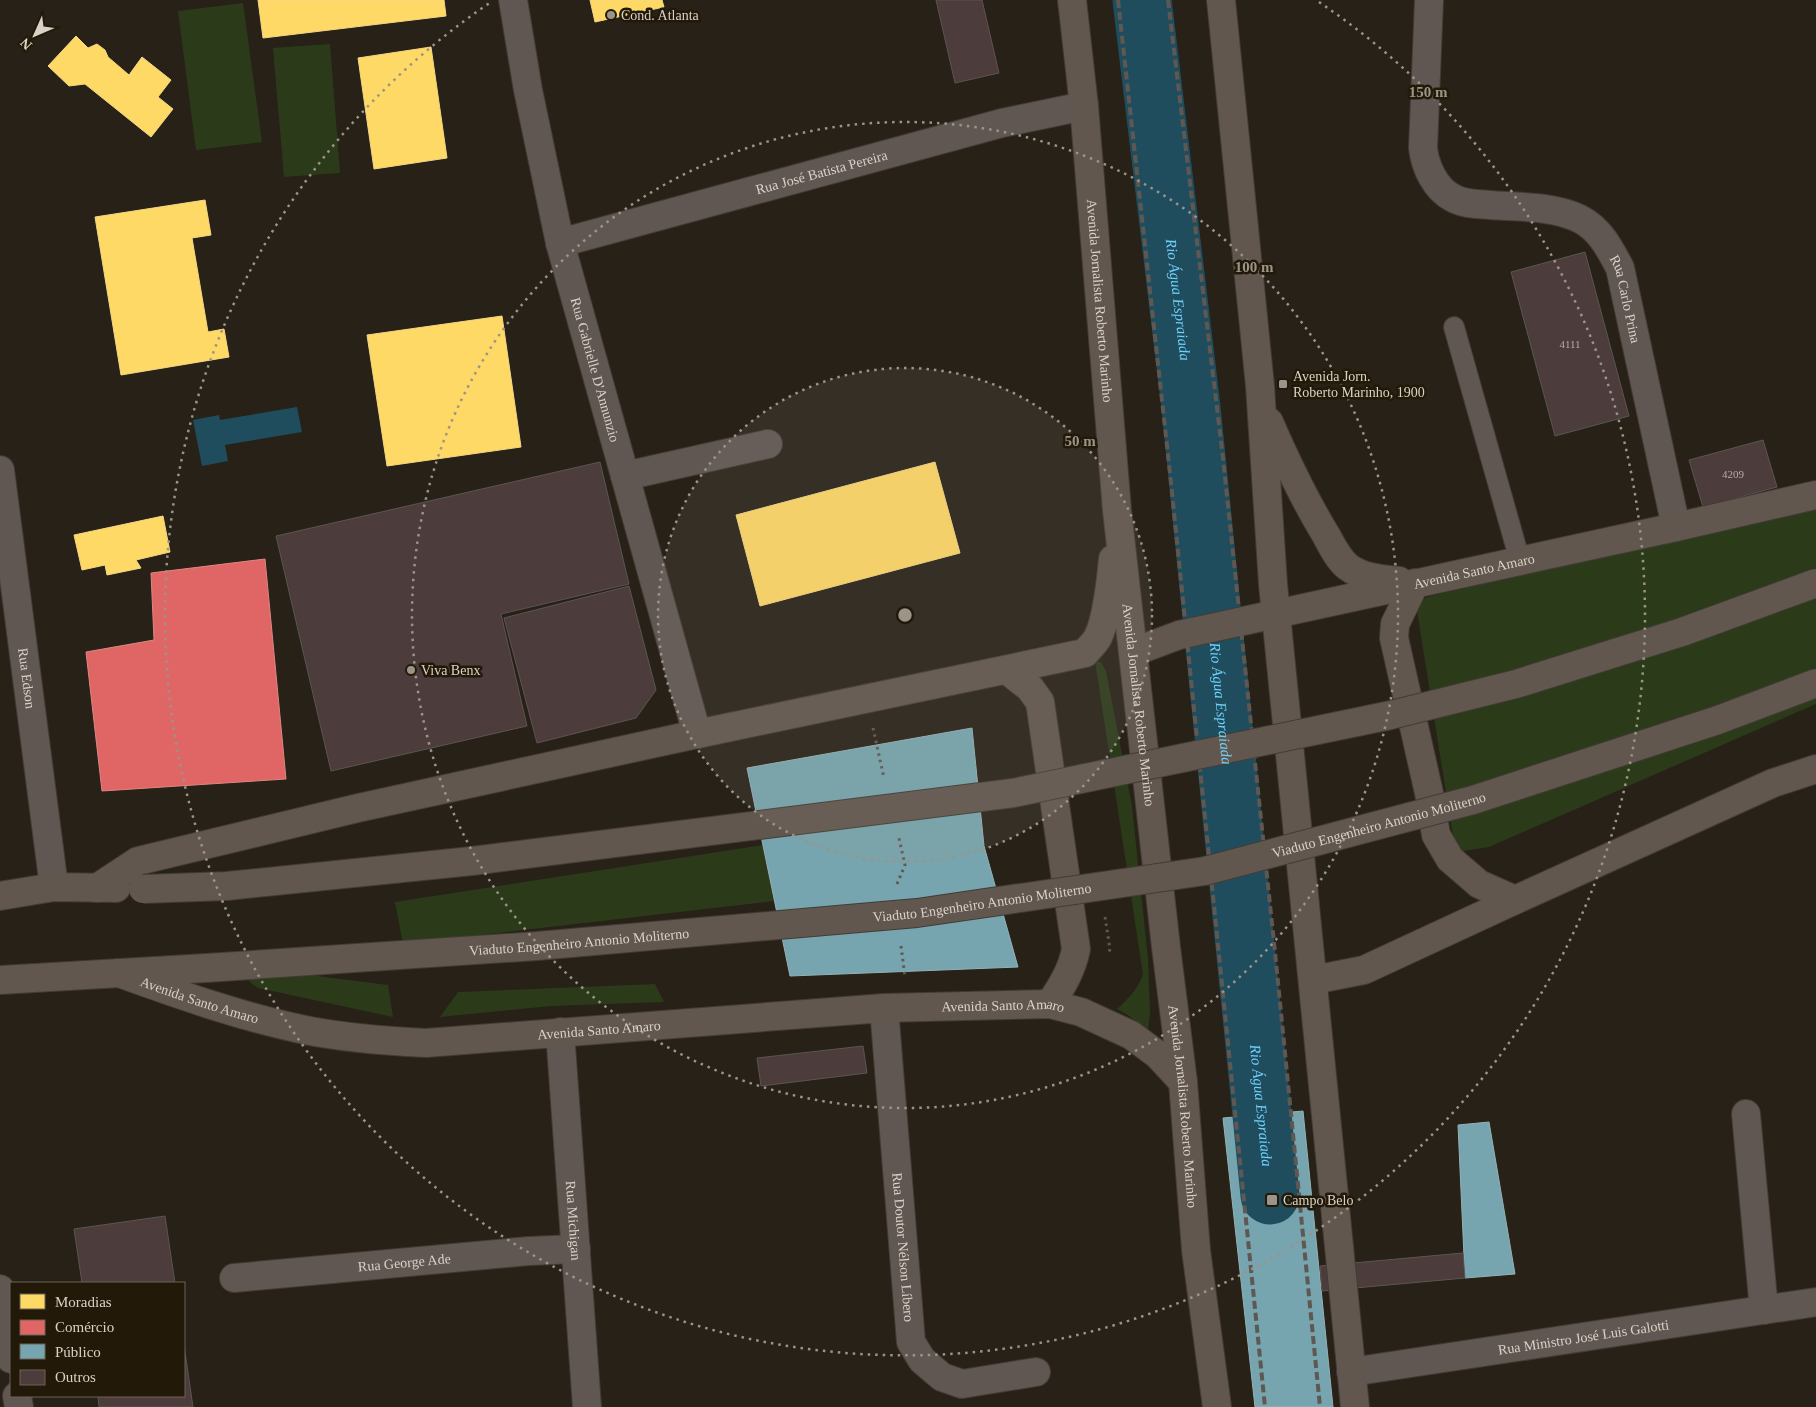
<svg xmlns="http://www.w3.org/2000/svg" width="1816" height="1407" font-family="'Times New Roman',serif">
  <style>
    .green { fill: #2b3b1a }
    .water { fill: #1f4d5e }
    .homes { fill: #ffd966; stroke: #f4d783 }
    .shops { fill: #e06666; stroke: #de8683 }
    .public { fill: #76a5af; stroke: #94b2b6 }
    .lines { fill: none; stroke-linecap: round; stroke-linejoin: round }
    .river { stroke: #1f4d5e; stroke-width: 59 }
    .building { fill: #4c3c3c; stroke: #5c5552 }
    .lane-casing { stroke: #423c35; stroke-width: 22 }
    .street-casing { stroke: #423c35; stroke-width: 30 }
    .primary-casing { stroke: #423c35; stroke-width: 30 }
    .path { stroke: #615853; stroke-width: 3; stroke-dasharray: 2.5 4; stroke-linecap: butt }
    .lane { stroke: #615752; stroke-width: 20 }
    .street { stroke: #615752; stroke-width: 28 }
    .primary { stroke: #62574f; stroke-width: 28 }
    .rail { stroke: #5f5852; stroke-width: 4; stroke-dasharray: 8 4; stroke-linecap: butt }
    .primary-bridge-casing { stroke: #423c35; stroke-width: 30; stroke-linecap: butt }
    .primary-bridge { stroke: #62574f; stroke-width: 28 }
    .ring { fill: none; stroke: #9b9489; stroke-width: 2.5; stroke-dasharray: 2.5 5 }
    .poi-dot { fill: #9b9489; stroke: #231908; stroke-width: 2 }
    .labels { text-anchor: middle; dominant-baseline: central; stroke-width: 5; stroke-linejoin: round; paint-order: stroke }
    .number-label { font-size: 11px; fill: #b6aca4 }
    .poi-label { font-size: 14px; fill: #d9d2c7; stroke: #231908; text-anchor: start }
    .street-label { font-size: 14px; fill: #d9d2c7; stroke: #231908 }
    .water-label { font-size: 15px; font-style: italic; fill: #6fd0f9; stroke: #231908 }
    .centre { fill: #9b9489; stroke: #231908; stroke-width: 2.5 }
    .ring-label { font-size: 15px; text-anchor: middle; font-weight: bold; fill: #9b9489; stroke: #231908; stroke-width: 5; stroke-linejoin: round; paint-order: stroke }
  </style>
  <rect width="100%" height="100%" fill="#272117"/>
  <path class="green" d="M243,3l19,139 -66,8 -18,-139z
    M330,44l10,129 -56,4 -11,-129z
    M1816,504v200l-327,143 -26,4 -9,-9 -37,-231 4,-10 6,-4z
    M1095,661l6,1 5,9 26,135 16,153 2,53 -2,19 -20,-16 -11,-6c12,-11 21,-20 26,-35z
    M763,845l11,56 -371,43 -8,-42z
    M247,967l141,18 5,32 -135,-29 -8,-6 -4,-5z
    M655,984l9,18 -113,4 -111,11 18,-25z"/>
  <path class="water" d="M297,407l5,25 -77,13 3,16 -26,5 -9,-46 26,-5 1,5z"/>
  <path class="homes" d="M258,0h186l2,16 -183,22z
    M590,0h72l2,7 -69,15z
    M76,36l12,12 9,-4 8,6 3,7 21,18 13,-18 29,23 -13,17 15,12 -22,28 -66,-53 -16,2 -21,-20z
    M431,47l16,111 -73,11 -16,-111z
    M205,200l6,35 -19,3 16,94 16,-3 5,28 -108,18 -26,-158z
    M502,316l19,131 -134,19 -20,-131z
    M935,462l25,91 -200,53 -24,-91z
    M163,516l7,36 -34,8 5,8 -34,7 -2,-10 -23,5 -8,-35z"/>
  <path class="shops" d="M265,559l21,220 -184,12 -16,-139 68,-12 -3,-67z"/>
  <path class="public" d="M972,728l12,118 34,121 -228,9 -43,-208z
    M1303,1111l30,296h-78l-32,-289z
    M1489,1122l26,152 -50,4 -7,-153z"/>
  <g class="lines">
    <path class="river" id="s1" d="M1142,0l49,407 79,788"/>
  </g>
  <path class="building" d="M936,0h46l17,73 -44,10z
    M1585,252l44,164 -74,20 -44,-164z
    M1763,440l14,47 -74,20 -14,-47z
    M600,462l29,122 -128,30 26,112 -196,45 -55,-235z
    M629,586l27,104 -20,28 -99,25 -33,-125z
    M863,1046l4,27 -106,13 -4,-28z
    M165,1216l10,67h-93l-8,-54z
    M1463,1253l2,25 -143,13 -2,-25z
    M184,1345l9,62h-94l-1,-11h86z"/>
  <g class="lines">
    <g class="lane-casing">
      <path id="lane" d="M1454,327l66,234"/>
    </g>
    <g class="street-casing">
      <g id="street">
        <path id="s2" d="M513,0l15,90 32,153 137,491"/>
        <path id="s3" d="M1429,0l-6,148c2,18 12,41 30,50 10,6 25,6 37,7 29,2 63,1 90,14 20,10 30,30 40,49l56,259"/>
        <path id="s4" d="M560,243l442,-120 82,-17"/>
        <path id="s5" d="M0,470l54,417"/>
        <path d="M625,476l143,-32"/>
        <path id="s6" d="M884,1008l27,334 11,18 20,17 20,7 74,-12"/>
        <path id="s7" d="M560,1032l27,375"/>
        <path d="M1746,1114l18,196"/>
        <path id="s8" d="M234,1278l295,-27 47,-2"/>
        <path d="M0,1289l11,70"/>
        <path id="s9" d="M1351,1372l465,-70"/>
        <path d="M17,1396l2,11"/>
      </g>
    </g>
    <g class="primary-casing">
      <g id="primary">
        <path id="s10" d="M1072,0l12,106 33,404 49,437 17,135 13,168 21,157"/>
        <path d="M1221,0l39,386 13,198 82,823"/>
        <path d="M1269,422c17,39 35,77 57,113 6,11 12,24 22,32 15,11 33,12 51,14"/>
        <path d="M1415,583l-20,41 -1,14 35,155 7,42 14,24 29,25 36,16"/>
        <path id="s11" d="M1134,652l45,-17 497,-108 140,-32"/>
        <path d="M1007,670l23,18 10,14 36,247c-4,21 -14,37 -26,55"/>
        <path d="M97,888l41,-27 220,-53 339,-74 388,-81c4,-5 10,-10 13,-16 9,-19 13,-57 15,-78"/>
        <path d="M0,896l54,-9 62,1"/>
        <path id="s12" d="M119,973c61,22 123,44 186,57 40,8 80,11 121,13l458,-35 166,-4 31,8 50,23 27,20 25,27"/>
        <path d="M0,980l206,-12"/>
        <path d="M1313,980l51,-10 151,-70 258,-117 43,-14"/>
      </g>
    </g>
    <path class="path" d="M873,728l11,50
      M897,884l8,-19 -6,-27
      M1105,917l5,32 -2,6
      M901,946l4,31"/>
    <use href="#lane" class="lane"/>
    <use href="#street" class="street"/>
    <use href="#primary" class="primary"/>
    <path class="rail" d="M1118,0l52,473 95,934
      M1168,0l55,458 52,494 45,455"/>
    <g class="primary-bridge-casing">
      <g id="primary-bridge">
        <path d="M143,889l84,-3 245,-25 541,-68 378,-78 125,-31 166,-52 134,-49"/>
        <path id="s13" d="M206,968l331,-22 380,-33 288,-42 268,-71 245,-80 98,-37"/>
      </g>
    </g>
    <use href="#primary-bridge" class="primary-bridge"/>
  </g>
  <circle cx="905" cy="615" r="247" fill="#9b9489" fill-opacity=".12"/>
  <g class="ring">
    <circle cx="905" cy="615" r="247"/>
    <circle cx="905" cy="615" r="493"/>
    <path d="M1319 2A740 740 0 1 1 491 2"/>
  </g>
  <g class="poi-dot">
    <circle cx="611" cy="15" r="5"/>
    <rect x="1278" y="379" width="10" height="10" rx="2.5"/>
    <circle cx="411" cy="670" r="5"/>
    <rect x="1266" y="1194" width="12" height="12" rx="2.5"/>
  </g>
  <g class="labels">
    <g class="number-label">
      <text x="1570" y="344">4111</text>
      <text x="1733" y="474">4209</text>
    </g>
    <g class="poi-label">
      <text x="621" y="15">Cond. Atlanta</text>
      <text x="1293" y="376">Avenida Jorn.<tspan x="1293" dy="16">Roberto Marinho, 1900</tspan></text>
      <text x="421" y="670">Viva Benx</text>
      <text x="1283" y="1200">Campo Belo</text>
    </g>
    <g class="street-label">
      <text stroke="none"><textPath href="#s4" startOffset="271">Rua José Batista Pereira</textPath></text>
      <text stroke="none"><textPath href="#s3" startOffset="434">Rua Carlo Prina</textPath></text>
      <text stroke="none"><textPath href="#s10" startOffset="302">Avenida Jornalista Roberto Marinho</textPath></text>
      <text stroke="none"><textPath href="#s2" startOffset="379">Rua Gabrielle D'Annunzio</textPath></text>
      <text stroke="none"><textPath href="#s11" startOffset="350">Avenida Santo Amaro</textPath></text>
      <text stroke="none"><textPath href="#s5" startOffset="210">Rua Edson</textPath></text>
      <text stroke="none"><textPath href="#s10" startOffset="708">Avenida Jornalista Roberto Marinho</textPath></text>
      <text stroke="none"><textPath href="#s13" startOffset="1184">Viaduto Engenheiro Antonio Moliterno</textPath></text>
      <text stroke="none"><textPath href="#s13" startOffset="779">Viaduto Engenheiro Antonio Moliterno</textPath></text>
      <text stroke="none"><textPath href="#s13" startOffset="374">Viaduto Engenheiro Antonio Moliterno</textPath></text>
      <text stroke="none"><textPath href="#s12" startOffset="85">Avenida Santo Amaro</textPath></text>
      <text stroke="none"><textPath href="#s12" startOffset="895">Avenida Santo Amaro</textPath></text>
      <text stroke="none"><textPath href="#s12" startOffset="490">Avenida Santo Amaro</textPath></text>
      <text stroke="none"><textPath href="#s10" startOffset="1112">Avenida Jornalista Roberto Marinho</textPath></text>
      <text stroke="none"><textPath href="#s7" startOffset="189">Rua Michigan</textPath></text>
      <text stroke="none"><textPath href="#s6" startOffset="240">Rua Doutor Nélson Líbero</textPath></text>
      <text stroke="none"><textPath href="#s8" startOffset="171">Rua George Ade</textPath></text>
      <text stroke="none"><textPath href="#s9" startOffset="235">Rua Ministro José Luis Galotti</textPath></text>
    </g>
    <g class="water-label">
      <text stroke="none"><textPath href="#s1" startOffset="302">Rio Água Espraiada</textPath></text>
      <text stroke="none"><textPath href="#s1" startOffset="708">Rio Água Espraiada</textPath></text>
      <text stroke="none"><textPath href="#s1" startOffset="1112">Rio Água Espraiada</textPath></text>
    </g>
  </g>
  <circle cx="905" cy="615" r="8" class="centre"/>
  <g class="ring-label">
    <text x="1428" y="97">150 m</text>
    <text x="1254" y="272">100 m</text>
    <text x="1080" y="446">50 m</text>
  </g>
  <rect x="10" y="1282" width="175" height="115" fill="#231908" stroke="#6c6354"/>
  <rect x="20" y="1294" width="25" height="15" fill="#ffd966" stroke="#6c6354"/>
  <text x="55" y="1307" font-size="15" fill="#d9d2c7">Moradias</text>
  <rect x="20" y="1320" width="25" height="15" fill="#e06666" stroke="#6c6354"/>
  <text x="55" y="1332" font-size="15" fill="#d9d2c7">Comércio</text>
  <rect x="20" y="1344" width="25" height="15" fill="#76a5af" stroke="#6c6354"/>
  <text x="55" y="1357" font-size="15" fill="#d9d2c7">Público</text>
  <rect x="20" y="1370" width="25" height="15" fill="#4c3c3c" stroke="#6c6354"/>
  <text x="55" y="1382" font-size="15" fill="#d9d2c7">Outros</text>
  <g transform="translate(35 35) rotate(225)" stroke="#231908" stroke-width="4" paint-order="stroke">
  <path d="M0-4L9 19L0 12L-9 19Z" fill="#d9d2c7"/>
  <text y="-8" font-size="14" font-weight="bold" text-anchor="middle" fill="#d9d2c7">N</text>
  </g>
</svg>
